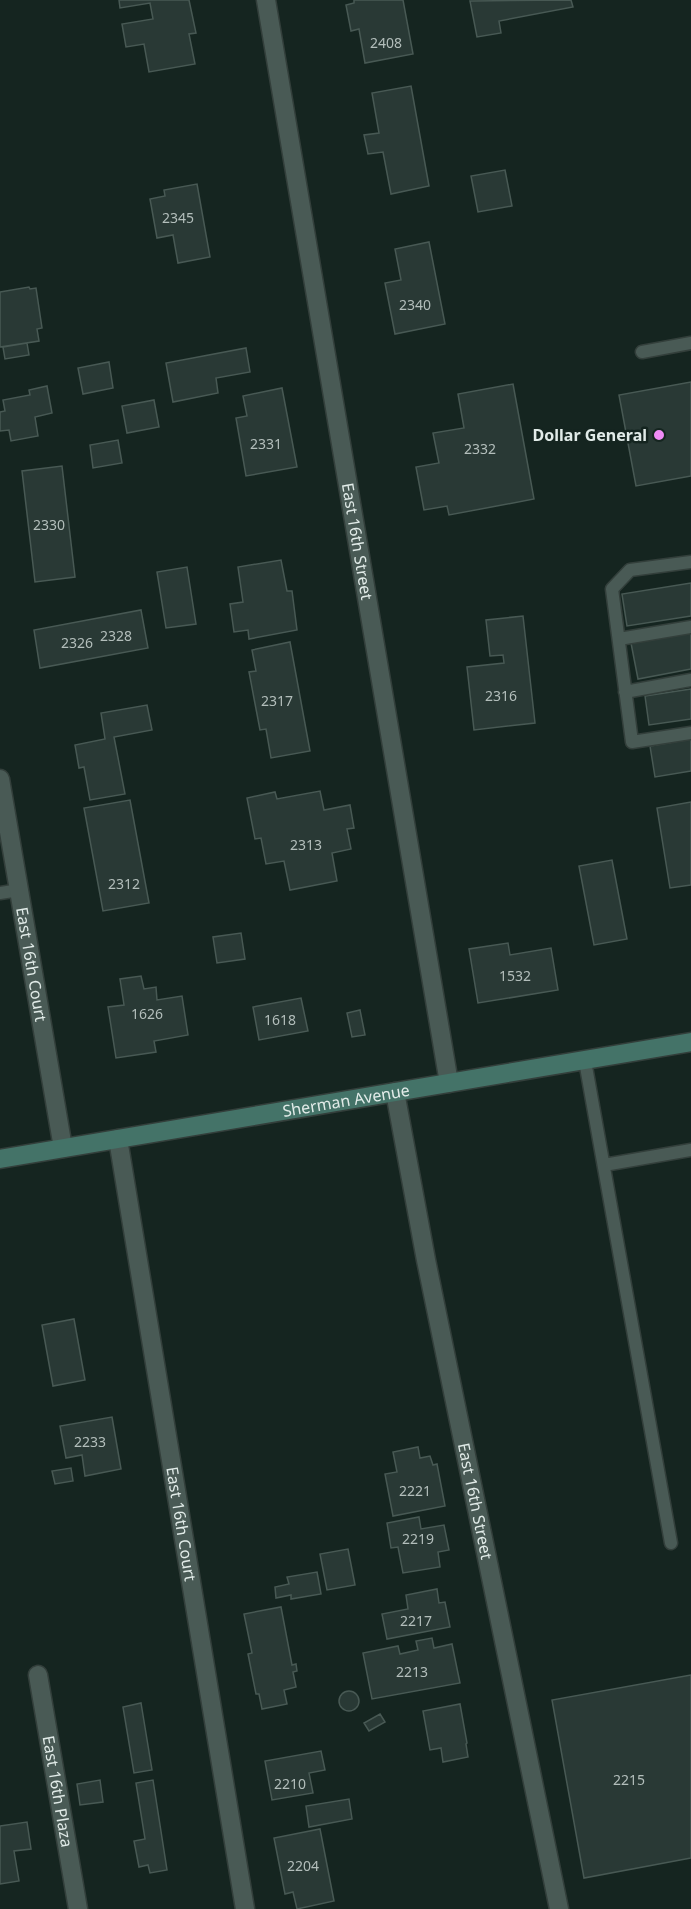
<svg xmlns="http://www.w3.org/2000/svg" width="691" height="1909" font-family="'Noto Sans',sans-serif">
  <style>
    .building { fill: #293935; stroke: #485954; stroke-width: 1.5 }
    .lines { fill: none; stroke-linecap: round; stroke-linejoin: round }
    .lane-casing { stroke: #333f3b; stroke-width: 15 }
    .street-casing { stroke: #333f3b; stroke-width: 21 }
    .secondary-casing { stroke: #333f3b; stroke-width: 21 }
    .lane { stroke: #495a55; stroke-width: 12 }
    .street { stroke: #495a55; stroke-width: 18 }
    .secondary { stroke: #447368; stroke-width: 18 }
    .poi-dot { fill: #f08bf6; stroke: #152520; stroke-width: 2 }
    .labels { text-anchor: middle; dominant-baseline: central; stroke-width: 5; stroke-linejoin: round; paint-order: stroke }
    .number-label { font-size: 14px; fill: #b3bebb }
    .poi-label { font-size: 16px; font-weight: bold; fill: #e1ebe8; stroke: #152520; text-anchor: end }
    .street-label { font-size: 16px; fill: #e1ebe8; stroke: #152520 }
  </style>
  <rect width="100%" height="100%" fill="#152520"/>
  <path class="building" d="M119,0h70l7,33 -7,1 6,30 -46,8 -5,-28 -18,3 -4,-23 31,-5 -3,-16 -30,5z
    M354,0h49l10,54 -48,9 -6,-34 -8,2 -5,-26 8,-2z
    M571,0l2,7 -74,14 2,12 -24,4 -7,-36z
    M411,86l18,100 -38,8 -8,-42 -15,2 -4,-19 15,-2 -7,-40z
    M505,170l7,36 -34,6 -7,-36z
    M197,184l13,73 -32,6 -5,-28 -16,3 -7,-39 15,-3 -1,-6z
    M429,242l16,82 -50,10 -10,-51 16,-3 -6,-31z
    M29,287l1,2 6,-1 6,40 -5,1 2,12 -39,6v-55z
    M27,343l2,12 -24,4 -2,-12z
    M246,348l4,24 -34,6 2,15 -45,9 -7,-39z
    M109,362l4,26 -30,6 -5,-26z
    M691,382v94l-55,10 -17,-91z
    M513,384l21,115 -85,16 -2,-9 -23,4 -8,-43 23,-4 -6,-30 31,-5 -6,-34z
    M47,386l5,27 -17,4 3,19 -27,5 -2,-11 -9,1v-19l5,-1 -2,-11 27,-5 -1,-5z
    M282,388l15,79 -51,9 -10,-58 11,-2 -4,-20z
    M154,400l5,27 -32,6 -5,-27z
    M118,440l4,23 -29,5 -3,-23z
    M62,466l13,111 -40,5 -13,-111z
    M281,560l6,31h5l5,39 -48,9 -1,-9 -14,2 -4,-28 13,-2 -5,-35z
    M187,567l9,57 -30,4 -9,-56z
    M691,583v33l-64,10 -5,-32z
    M141,610l7,38 -108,20 -6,-38z
    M523,616l12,107 -61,7 -7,-63 37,-4 -1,-8 -13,1 -4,-36z
    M691,633v36l-53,10 -7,-36z
    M290,642l20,109 -39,7 -5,-29 -6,1 -11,-58 7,-1 -4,-21z
    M691,689v30l-42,6 -4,-29z
    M147,705l5,25 -38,7 11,57 -35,6 -6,-33 -5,1 -4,-23 30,-6 -4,-26z
    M691,739v32l-36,6 -5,-31z
    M320,791l4,19 26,-5 4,23 -7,1 4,20 -19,4 5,28 -47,9 -6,-29 -18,3 -5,-26 -6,1 -8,-41 28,-6 2,7z
    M130,800l19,103 -46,8 -19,-103z
    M691,802v83l-21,3 -13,-80z
    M612,860l15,79 -33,6 -15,-79z
    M241,933l4,26 -28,4 -4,-26z
    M508,943l2,12 41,-7 7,42 -80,13 -9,-54z
    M141,976l3,13 12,-2 1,13 25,-4 6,39 -34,6 2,11 -40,6 -8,-51 16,-2 -4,-26z
    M301,998l7,33 -49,9 -6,-33z
    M360,1010l5,25 -13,2 -5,-24z
    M74,1319l11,61 -32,6 -11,-61z
    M112,1417l9,52 -36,7 -3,-21 -16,3 -6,-32z
    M418,1447l2,11 10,-2 3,9 4,-1 8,42 -52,10 -8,-42 12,-2 -4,-20z
    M71,1468l2,13 -18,3 -3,-13z
    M419,1517l2,12 23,-4 5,25 -11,2 2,15 -37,6 -5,-26 -7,1 -4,-25z
    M348,1549l7,36 -28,5 -7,-36z
    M317,1572l4,22 -30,5v-4l-15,3 -1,-11 14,-3 -2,-7z
    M437,1589l2,14 6,-1 5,25 -63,12 -5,-25 26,-5 -2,-14z
    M281,1607l11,58 4,-1 1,7 -4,1 3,15 -12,3 3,14 -25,5 -3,-15h-3l-8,-40 4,-1 -8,-39z
    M432,1638l2,10 18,-4 8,39 -88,16 -9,-46 35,-7 2,8 18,-4 -2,-9z
    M691,1675v183l-107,20 -32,-178z
    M339 1701a10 10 0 1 1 20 0a10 10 0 1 1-20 0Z
    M141,1703l11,67 -18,3 -11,-66z
    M460,1704l7,39 -1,1 2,13 -25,5 -2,-14 -11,2 -7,-39z
    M380,1714l5,8 -16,9 -5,-8z
    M321,1751l4,19 -16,3 4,20 -41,7 -7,-39z
    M100,1780l3,22 -23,3 -3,-21z
    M153,1780l14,90 -17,3 -2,-8 -9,2 -5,-26 11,-2 -9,-56z
    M349,1799l3,20 -43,8 -3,-21z
    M27,1822l4,27 -17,2 5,30 -19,3v-58z
    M320,1829l14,72 -37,8 -4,-17 -8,2 -11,-56z"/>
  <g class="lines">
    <g class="lane-casing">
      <path id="lane" d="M642,352l49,-9
        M691,562l-61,8 -18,19 20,153 59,-9
        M619,639l72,-12
        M625,692l66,-12
        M0,893l19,-3
        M585,1061l86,482
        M604,1165l87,-15"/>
    </g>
    <g class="street-casing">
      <g id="street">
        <path id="s1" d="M266,0l183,1083"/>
        <path id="s2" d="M0,779l63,369"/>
        <path id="s3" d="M395,1092l31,168 133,649"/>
        <path id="s4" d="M118,1139l127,770"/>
        <path id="s5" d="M38,1675l40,234"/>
      </g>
    </g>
    <g class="secondary-casing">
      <g id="secondary">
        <path id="s6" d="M0,1159l691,-117"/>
      </g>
    </g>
    <use href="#lane" class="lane"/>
    <use href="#street" class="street"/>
    <use href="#secondary" class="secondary"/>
  </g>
  <circle class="poi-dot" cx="659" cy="435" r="6"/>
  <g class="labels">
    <g class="number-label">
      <text x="386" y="42">2408</text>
      <text x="178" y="217">2345</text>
      <text x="415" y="304">2340</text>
      <text x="266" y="443">2331</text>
      <text x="480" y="448">2332</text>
      <text x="49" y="524">2330</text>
      <text x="116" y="635">2328</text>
      <text x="77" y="642">2326</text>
      <text x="501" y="695">2316</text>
      <text x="277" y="700">2317</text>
      <text x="306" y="844">2313</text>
      <text x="124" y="883">2312</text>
      <text x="515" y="975">1532</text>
      <text x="147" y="1013">1626</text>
      <text x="280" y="1019">1618</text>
      <text x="90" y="1441">2233</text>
      <text x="415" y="1490">2221</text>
      <text x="418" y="1538">2219</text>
      <text x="416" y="1620">2217</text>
      <text x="412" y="1671">2213</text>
      <text x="629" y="1779">2215</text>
      <text x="290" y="1783">2210</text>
      <text x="303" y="1865">2204</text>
    </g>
    <g class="poi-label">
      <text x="647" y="435">Dollar General</text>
    </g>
    <g class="street-label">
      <text stroke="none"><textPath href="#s1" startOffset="549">East 16th Street</textPath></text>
      <text stroke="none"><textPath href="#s2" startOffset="188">East 16th Court</textPath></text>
      <text stroke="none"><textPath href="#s6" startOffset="351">Sherman Avenue</textPath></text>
      <text stroke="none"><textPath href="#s3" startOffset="417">East 16th Street</textPath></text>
      <text stroke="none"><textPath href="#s4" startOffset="390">East 16th Court</textPath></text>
      <text stroke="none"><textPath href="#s5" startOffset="118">East 16th Plaza</textPath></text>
    </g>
  </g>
</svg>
